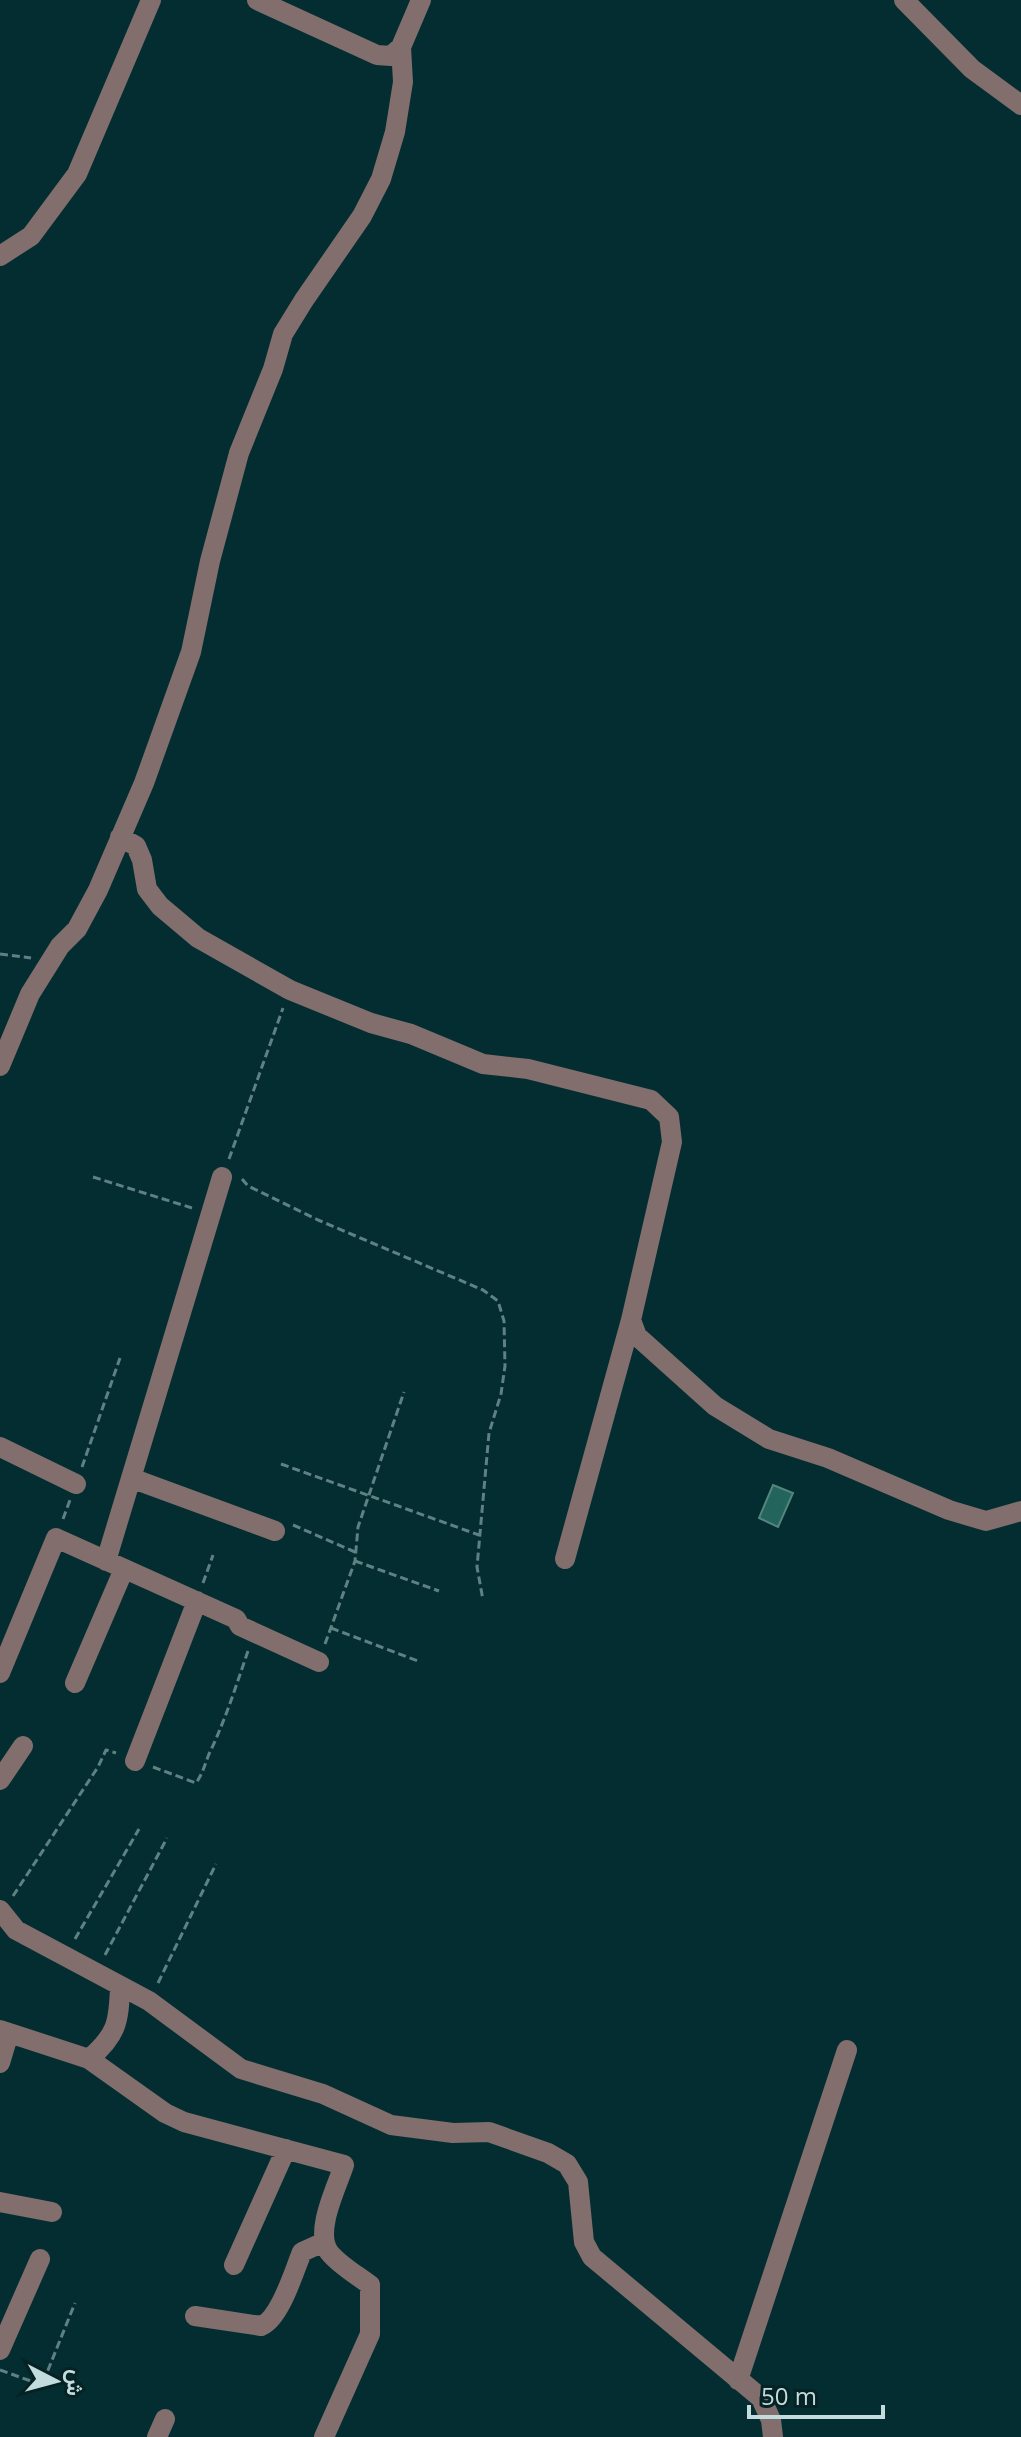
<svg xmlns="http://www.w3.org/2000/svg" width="1021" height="2437" font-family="'Open Sans',Vazirmatn,sans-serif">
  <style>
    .building { fill: #23655c; stroke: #54857d; stroke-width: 2 }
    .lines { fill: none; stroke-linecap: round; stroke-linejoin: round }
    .path { stroke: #5f8184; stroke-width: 3; stroke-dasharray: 8 4; stroke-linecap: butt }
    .minor { stroke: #816e6d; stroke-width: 20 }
  </style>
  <rect width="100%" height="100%" fill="#032d30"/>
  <path class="building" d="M773,1485l20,8 -15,34 -19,-9z"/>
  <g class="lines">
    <path class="path" d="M0,954l31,4
      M229,1159l54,-151
      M93,1177l99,31
      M242,1179l6,7 70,34 165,70 15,11 6,20 1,45 -4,28 -12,39 -12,134 6,33
      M281,1464l198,71
      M82,1467l38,-109
      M63,1519l7,-19
      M293,1525l62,27
      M355,1561l84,30
      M203,1583l10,-28
      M331,1628l87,33
      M325,1644l30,-83 3,-34 46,-135
      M153,1767l43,16c7,-10 9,-19 13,-29 16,-33 27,-68 39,-103
      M13,1896l85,-129 8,-17 10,3
      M75,1939l64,-110
      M105,1955l62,-117
      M158,1983l58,-119
      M0,2370l42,15 33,-82"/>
    <path class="minor" d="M257,0l120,55 14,1 10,-9 20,-47
      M904,0l68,69 49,36
      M0,256l31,-20 46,-62 74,-174
      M120,837l16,9 6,14 5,29 13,17 38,32 92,52 81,33 40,11 72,30 45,5 123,31 18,17 3,25 -41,178 6,16 78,70 54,33 59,19 121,52 37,11 35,-10
      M0,1066l30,-72 30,-48 17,-17 21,-39 46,-107 47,-131 19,-91 29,-108 34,-84 10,-35 21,-34 58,-84 19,-37 14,-47 8,-50 -2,-35
      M0,1447l76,37
      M131,1478l144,53
      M565,1559l66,-239
      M106,1561l116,-384
      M0,1673l56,-135 180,81 4,7 79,36
      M75,1683l49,-114
      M135,1761l62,-160
      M0,1780l23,-34
      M0,1910l16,20 133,71 92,68 82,25 68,31 62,8 36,-1 59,21 19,11 11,18 6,60 8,15 169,141 10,22 2,17
      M0,2030l89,29 76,54 19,9 160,43c-7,22 -30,66 -15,87 10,13 28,23 41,33v49l-46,103
      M89,2059c28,-24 30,-37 31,-73
      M0,2063l9,-30
      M0,2202l52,10
      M234,2265l52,-116
      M195,2316l66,10c19,-7 33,-55 41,-74l22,-10
      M0,2350l40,-91
      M738,2380l109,-330
      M157,2437l8,-18"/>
  </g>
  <g transform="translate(56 2381) rotate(96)" stroke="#072224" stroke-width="6" paint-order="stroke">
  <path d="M0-6L14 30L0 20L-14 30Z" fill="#c2dcde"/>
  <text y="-12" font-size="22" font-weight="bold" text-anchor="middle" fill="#c2dcde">ش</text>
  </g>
  <path d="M749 2405v12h134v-12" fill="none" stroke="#c2dcde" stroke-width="4"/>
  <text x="761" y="2405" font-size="24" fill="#c2dcde" stroke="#072224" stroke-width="6" paint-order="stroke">50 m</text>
</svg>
